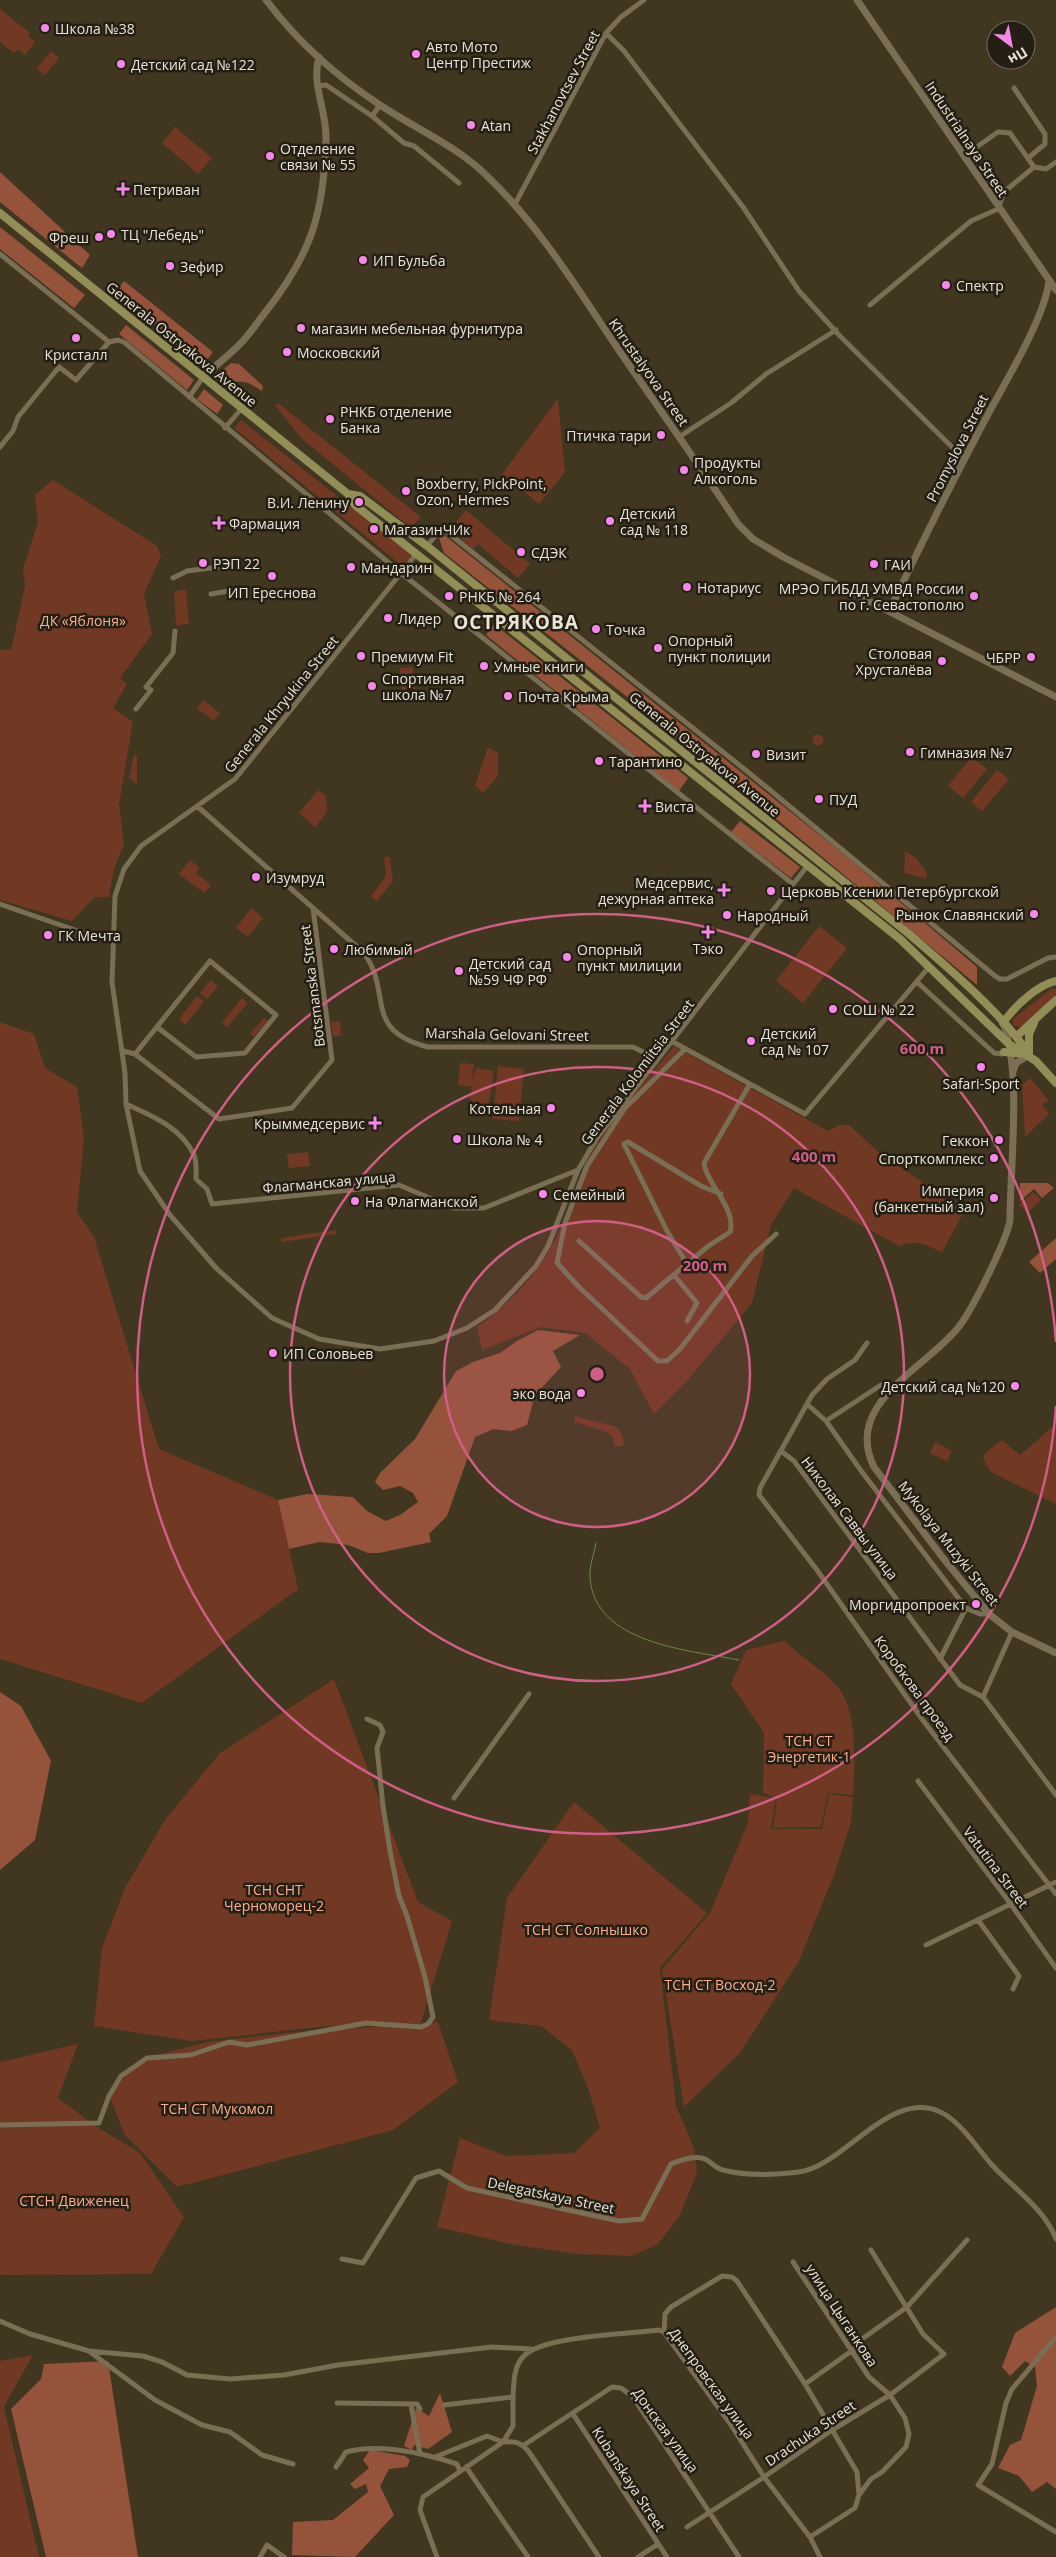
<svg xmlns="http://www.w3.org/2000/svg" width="1056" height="2557" font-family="'Open Sans',sans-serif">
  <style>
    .green { fill: #713824 }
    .forest { fill: #96533c }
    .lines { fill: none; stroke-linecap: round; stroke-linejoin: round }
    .stream { stroke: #6a894a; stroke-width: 1 }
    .street { stroke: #7a6e55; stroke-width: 5 }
    .secondary { stroke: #7a6e55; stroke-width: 7 }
    .primary { stroke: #938d57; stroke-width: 8 }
    .ring { fill: none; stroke: #d05f86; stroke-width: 2.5 }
    .poi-dot { fill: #f788eb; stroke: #241f14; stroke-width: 2 }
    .labels { text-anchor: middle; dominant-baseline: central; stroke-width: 5; stroke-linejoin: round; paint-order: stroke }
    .poi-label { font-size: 14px; fill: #eae3d6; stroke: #241f14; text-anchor: start }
    .street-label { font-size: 14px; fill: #eae3d6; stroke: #241f14 }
    .park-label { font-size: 14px; fill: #fcad92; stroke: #241f14 }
    .district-label { font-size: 19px; font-weight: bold; letter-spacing: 1px; fill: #eae3d6; stroke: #241f14 }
    .centre { fill: #d05f86; stroke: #241f14; stroke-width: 2.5 }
    .ring-label { font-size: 15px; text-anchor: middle; font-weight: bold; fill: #d05f86; stroke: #241f14; stroke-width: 5; stroke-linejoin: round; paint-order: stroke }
  </style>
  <rect width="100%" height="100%" fill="#41361f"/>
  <path class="green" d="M0,9l30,24 -2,3 7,6 -10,13 -7,-6 -4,4 -14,-11z
    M51,51l8,7 -14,17 -8,-7z
    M175,127l37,31 -14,16 -36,-31z
    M558,399l7,73 -26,32 -37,-30z
    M278,403l143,114 -10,11 -109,-89 -27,-34z
    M241,420l171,135 -10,11 -168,-138z
    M53,480l104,66 4,10 -17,38 8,40 -32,44 7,6 -14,24 20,14 -14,83 5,39 -10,25 -5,28h-14l-23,24 -72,-21v-251l11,1 14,-64 -2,-17 15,-47 -3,-27z
    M466,510l64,54 -12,14 -40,-34 -5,5 -23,-20z
    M186,590l3,34 -13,1 -2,-34z
    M413,667l2,22 -13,2 -2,-23z
    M203,700l17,13 -6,8 -17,-13z
    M812.5 740a5.5 5.5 0 1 1 11 0a5.5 5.5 0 1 1-11 0Z
    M488,747l10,6v23l-15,17 -8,-7z
    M134,754l3,2v29l-8,-7z
    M972,756l15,13 -24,29 -15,-12z
    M997,770l12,9 -27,32 -11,-9z
    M318,790l8,6 1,16 -12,15 -16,-14z
    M905,851l11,7 11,15 -1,6 -22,-6z
    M384,857h6l3,24 -16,20 -6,-5 15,-20z
    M190,860l10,8 -4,5 15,12 -7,8 -25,-19z
    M251,908l12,10 -15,19 -12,-9z
    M819,926l28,22 -44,55 -27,-22z
    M211,980l7,6 -11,13 -7,-6z
    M1051,989h5v5l-34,33 -8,-1 -1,-7z
    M197,996l7,6 -19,23 -6,-6z
    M242,998l6,5 -21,24 -5,-4z
    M264,1018l4,3 -14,16 -4,-3z
    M340,1021l1,14 -8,2 -2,-15z
    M0,1022l34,12 11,34 32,19 7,51 -7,74 17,25 65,212 119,51 20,89 -156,114 -142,-44z
    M674,1046l154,85 11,-6h10l33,30 83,55 -23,42c-14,-6 -28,-14 -43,-6l-105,-58 -23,37 -19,78 -65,78 -33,33 -24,-45 -45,-36 -44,-6 -59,23 -5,-23c38,-27 69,-62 86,-105 11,-26 17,-53 33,-77 23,-35 52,-67 78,-99z
    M460,1063l14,1 -2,17 4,-13 18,3 -5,34 -14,-1 -6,-6 3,-11 -14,-2z
    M498,1066l26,3 -5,52 -26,-2z
    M1030,1078l19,23 -7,3 7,10 -24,23 -3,-52z
    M308,1152l2,14 -21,2 -2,-14z
    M1033,1192l8,8 -14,13 -8,-8z
    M336,1230v4l-54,8 -1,-4z
    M575,1416l42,11 5,7 2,12h-10l-1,-9 -6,-5 -33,-10z
    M1056,1424v80l-65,-32 -8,-13 2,-6 17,-13 18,15z
    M935,1442l17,9 -5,10 -17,-8z
    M784,1641c17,15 38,29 53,45 21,24 18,80 16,109l-25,-2 -7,34 -48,1 4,-30 -14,-5 1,-60 -33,-49 15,-34z
    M334,1679l84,223 34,19 -31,102 17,-1 20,60 -65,48 -216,57 -52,-52 -16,-39 29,-36 70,-18 78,-9 120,-9 -79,2 -135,15 -98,-15 8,-78 23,-60 40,-68 54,-66z
    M750,1794l26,4 -5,31h51l7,-35 24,3 -2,25 -17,53 -35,86 -59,92 -56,54 -22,-138 48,-56 38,-90z
    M574,1802l133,111 -47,55 16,138 18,42 3,25 -18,44 -21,27 -26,12 -54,-2 -62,-9 -79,-18 23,-89 46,18 68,-3 26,-25 -11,-37 -17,-41 -31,-24 -52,-6 18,-122z
    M78,2044l-20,54 39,29 43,26 44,64 -33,57 -151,1v-213z
    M33,2355l-29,52 35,150h-39v-196z"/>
  <path class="forest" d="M0,172l90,83 -8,13 -82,-66z
    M0,227l85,68 -11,13 -74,-59z
    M124,281l89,71 -9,12 -90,-70z
    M126,325l68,55 -7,10 -68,-56z
    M231,363l8,1 24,22 -1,5c-5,-3 -13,-9 -19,-9 -11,-1 -15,4 -24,-4v-5z
    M204,389l19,16 -6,9 -20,-15z
    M443,534l398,318 136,115v18l-318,-263 -215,-169 -5,-15z
    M494,624l194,154 -9,13 -193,-156z
    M740,821l60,46 -9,11 -60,-46z
    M1020,1183h28l6,5 -12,10 -8,-9 -14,12z
    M1056,1238v21l-16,14 -11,-11z
    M538,1330l42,5 -27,16 8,16 -26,28 -8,30 -16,6 -18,-2 -18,8 -28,79 -18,18 2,8 -52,11h-11l-20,-8 -29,-3 -30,7 -11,-49 29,-6 46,3 14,14 19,10 14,-6 18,-13 -5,-9 -13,-7 -17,4 -8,-8 5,-9 35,-34 41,-68 17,-9 27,-9 17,-12z
    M0,1692l21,14 30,55 -16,79 -35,30z
    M1056,2307v182l-9,-7 -15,10 -13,-16 -21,-8 12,-23 11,-5 16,-54 -2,-19 -10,-6 -15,15 -8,-9 13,-34z
    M108,2361l30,196h-92l-35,-148 30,-30 3,-15z
    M440,2393l12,39 -24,17 -14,-4 -2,5 -8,-4 12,-38 13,8z
    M370,2450l35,6 5,4 -3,7 -18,2 -9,17 14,29 -39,42 -63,-2 1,-33 40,-2 35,-28 -2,-8 -11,5 -5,-5 19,-16 -6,-8z"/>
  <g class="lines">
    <path class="stream" d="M596,1543c-2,11 -7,24 -6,34 4,67 99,73 149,83"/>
    <path class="street" d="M606,33l18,18 119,156 56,84 40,44 125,124
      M318,86l8,-1 46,31
      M1014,88l31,46v10l-17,14
      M380,105l-8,11 32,27 10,3 45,37
      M964,156l34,-24 12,1 24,34 12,2 10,-7
      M515,204l91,-171 15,-16 23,-17
      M0,254l109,88 9,-2 6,2 277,231 392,311
      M870,305l101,-84 27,-12 6,-17 30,-25
      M189,397l15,-21
      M225,428l17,-20
      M679,437l52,-34 35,-29 70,-44
      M0,447l13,-16 5,-14 41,-50 17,13 33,-38
      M427,546l15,-18 306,244 247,204 5,3h7l41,-21 8,-1
      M417,553l-182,226 -94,67 -17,23 -9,27 -3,86 13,91 1,31 14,67 30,44 47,54 55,49 47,21 61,10 54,-8 33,-13 28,-18 41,-44 12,-20 30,-76 19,-32 211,-273
      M173,578l14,-7 40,-5
      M211,594l18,-3
      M136,709l15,-19 -5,-3 27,-34 2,-22
      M197,806l166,146c31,40 -2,78 65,95h205l24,12
      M0,904l92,32
      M917,982l77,71 8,1 3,-3
      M673,1042l132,72 124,-147
      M685,1049l-60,59 -38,58 -22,57 -8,40 22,24 79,74h9l13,-12 72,-93 24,-22
      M123,1051l12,3 75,-93 66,54 -31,38 -49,4 -39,-30
      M135,1054l84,65 73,-11 40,-48 -19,-152
      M126,1104c25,11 56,24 68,51 3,7 2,16 2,24l11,10 5,15 187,-19 54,23h31l94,-38
      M579,1241l62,56 5,1 61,-51 23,-15c7,-24 -24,-48 -26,-69l46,-79
      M687,1264l-20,-33 -43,-87 4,-2 73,44 20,8
      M674,1275l23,28 -10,18
      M867,1343l-12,17 -28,19 -15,16 -52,93 -1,7 58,75 105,149 134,175
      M807,1404l19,17 36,51 104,136 14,6h9
      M826,1421l55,-36h16
      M781,1451l13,10 166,224 23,12 73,98
      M940,1659l26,-51
      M983,1697l29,-65
      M918,1781l92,122 46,65
      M454,1798l75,-104
      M978,1920l41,56 -6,13
      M926,1945l130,-63
      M0,2125l99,-2 10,-27 12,-20 26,-18 44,-3 38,-13 18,3 119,-22 55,4 7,-3 5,-7 -8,-40 -18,-61 -8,-20 -9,-45 -7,-45 -6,-58 6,-16 -3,-7 -13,-6
      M342,2259l21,4 53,-85 23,-7 28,17 152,33 23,-2 29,-55c10,-4 26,-10 36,-4 6,4 10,9 16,10 23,6 52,5 76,2 45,-5 95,-90 147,-57 18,12 32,34 46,50 21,23 53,44 64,74
      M793,2262l76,115 21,18 15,23 4,16 -3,13 -24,25 -11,7 -12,16
      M0,2321l30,13 59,17 54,5 19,6 25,13 43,4 54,-4 54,-10 154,-18 39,2
      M664,2332l1,-18 6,-7 51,-31 10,1 5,4 68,103 52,88 2,23 -4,13 -45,29
      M1056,2337l-44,52 -6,14 -14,61 -14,21 78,47
      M90,2352l65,48 47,25 28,7 32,23 31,9
      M805,2384l48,-34 9,-11 45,-32 60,-67
      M513,2397c1,-14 0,-29 10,-40 17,-21 106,-23 136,-27l5,2 67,93 33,52 46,60 10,20
      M337,2403l80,1 3,5
      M411,2405l9,49
      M444,2405l69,-8v29l-10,16c12,-1 18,0 26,10l70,105
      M573,2414l94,143
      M524,2445l88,-58 9,1 12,9 106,160
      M435,2457l52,-21 16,6
      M336,2467l10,-15c34,-9 77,1 111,12l3,7
      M466,2467l62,90
      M687,2527l77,-50 68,-47 58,-35 54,-41 -21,-20 -52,-84
      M260,2557l7,-12 17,12
      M437,2557l-17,-47 3,-13 80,-55
      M638,2557l20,-13"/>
    <path class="secondary" d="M266,0c31,41 71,77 114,105 36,24 79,42 109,73 51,49 88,110 127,168 41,60 83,118 122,178l15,15 32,19 271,139
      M857,0l199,290
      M204,376c11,-10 23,-19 34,-30 10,-9 18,-22 26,-32 47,-59 60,-100 62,-175 1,-27 -15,-55 -7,-82
      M890,612l2,-7c30,-63 61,-125 94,-187 19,-36 58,-98 63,-137
      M1003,1023c19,49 7,142 7,197 -3,20 -39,93 -53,109 -34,41 -114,75 -83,138l69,91 46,56 23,18 44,21
      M1013,1072l3,-9 13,-8"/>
    <path class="primary" d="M0,213l348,281 7,11 545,434 109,105 27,17 20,22
      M348,494l12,2 67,50 482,388c37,32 93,79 119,119
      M1003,1023c11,-16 34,-38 53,-42
      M1017,1036l39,-36
      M1004,1052l20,2
      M1029,1053v-19l5,-11"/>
  </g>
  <circle cx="597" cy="1374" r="153" fill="#d05f86" fill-opacity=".12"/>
  <g class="ring">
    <circle cx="597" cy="1374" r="153"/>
    <circle cx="597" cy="1374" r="307"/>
    <path d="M1056 1406A460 460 0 1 1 1056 1342"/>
  </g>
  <g class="poi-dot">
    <circle cx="45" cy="28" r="5"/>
    <circle cx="416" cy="54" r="5"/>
    <circle cx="121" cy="64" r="5"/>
    <circle cx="471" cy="125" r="5"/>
    <circle cx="270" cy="156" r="5"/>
    <path d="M120.5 181.5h5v5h5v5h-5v5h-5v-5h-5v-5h5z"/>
    <circle cx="111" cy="234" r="5"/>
    <circle cx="99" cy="237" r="5"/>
    <circle cx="363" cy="260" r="5"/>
    <circle cx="170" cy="266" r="5"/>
    <circle cx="946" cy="285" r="5"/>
    <circle cx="301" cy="328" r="5"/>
    <circle cx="76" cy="338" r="5"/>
    <circle cx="287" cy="352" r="5"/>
    <circle cx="330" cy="419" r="5"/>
    <circle cx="661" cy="435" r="5"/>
    <circle cx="684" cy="470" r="5"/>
    <circle cx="406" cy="491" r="5"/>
    <circle cx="359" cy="502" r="5"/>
    <circle cx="610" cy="521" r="5"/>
    <path d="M216.5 515.5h5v5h5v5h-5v5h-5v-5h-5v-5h5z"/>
    <circle cx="374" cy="529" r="5"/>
    <circle cx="521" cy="552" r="5"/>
    <circle cx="203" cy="563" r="5"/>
    <circle cx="874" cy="564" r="5"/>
    <circle cx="351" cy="567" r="5"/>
    <circle cx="272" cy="576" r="5"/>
    <circle cx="687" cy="587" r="5"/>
    <circle cx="449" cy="596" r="5"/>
    <circle cx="974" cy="596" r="5"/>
    <circle cx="388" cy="618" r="5"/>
    <circle cx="596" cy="629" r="5"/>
    <circle cx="658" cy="648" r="5"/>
    <circle cx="361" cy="656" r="5"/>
    <circle cx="1031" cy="657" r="5"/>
    <circle cx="942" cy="661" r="5"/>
    <circle cx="484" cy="666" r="5"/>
    <circle cx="372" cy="686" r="5"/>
    <circle cx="508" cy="696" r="5"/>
    <circle cx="910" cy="752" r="5"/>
    <circle cx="756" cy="754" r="5"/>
    <circle cx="599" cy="761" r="5"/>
    <circle cx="819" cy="799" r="5"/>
    <path d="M642.5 798.5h5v5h5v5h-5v5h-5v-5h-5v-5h5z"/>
    <circle cx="256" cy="877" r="5"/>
    <path d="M721.5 882.5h5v5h5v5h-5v5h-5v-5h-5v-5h5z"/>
    <circle cx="771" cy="891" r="5"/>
    <circle cx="1034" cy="914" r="5"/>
    <circle cx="727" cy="915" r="5"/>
    <path d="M705.5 924.5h5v5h5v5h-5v5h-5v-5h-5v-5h5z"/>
    <circle cx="48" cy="935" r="5"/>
    <circle cx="334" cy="949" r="5"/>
    <circle cx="567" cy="957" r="5"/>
    <circle cx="459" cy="971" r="5"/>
    <circle cx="833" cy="1009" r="5"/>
    <circle cx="751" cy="1041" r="5"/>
    <circle cx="981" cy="1067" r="5"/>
    <circle cx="551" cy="1108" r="5"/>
    <path d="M372.5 1115.5h5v5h5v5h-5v5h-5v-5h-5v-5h5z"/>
    <circle cx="457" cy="1139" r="5"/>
    <circle cx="999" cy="1140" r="5"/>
    <circle cx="994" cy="1158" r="5"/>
    <circle cx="543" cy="1194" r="5"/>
    <circle cx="994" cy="1198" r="5"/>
    <circle cx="355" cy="1201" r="5"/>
    <circle cx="273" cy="1353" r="5"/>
    <circle cx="1015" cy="1386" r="5"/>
    <circle cx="581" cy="1393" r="5"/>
    <circle cx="976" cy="1604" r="5"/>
  </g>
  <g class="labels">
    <g class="poi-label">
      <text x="55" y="28">Школа №38</text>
      <text x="426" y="46">Авто Мото<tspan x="426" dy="16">Центр Престиж</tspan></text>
      <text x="131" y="64">Детский сад №122</text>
      <text x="481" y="125">Atan</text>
      <text x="280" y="148">Отделение<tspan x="280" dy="16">связи № 55</tspan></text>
      <text x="133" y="189">Петриван</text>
      <text x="121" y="234">ТЦ "Лебедь"</text>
      <text x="89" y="237" text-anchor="end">Фреш</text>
      <text x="373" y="260">ИП Бульба</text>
      <text x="180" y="266">Зефир</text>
      <text x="956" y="285">Спектр</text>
      <text x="311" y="328">магазин мебельная фурнитура</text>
      <text x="297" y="352">Московский</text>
      <text x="76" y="354" text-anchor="middle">Кристалл</text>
      <text x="340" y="411">РНКБ отделение<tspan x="340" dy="16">Банка</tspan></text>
      <text x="651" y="435" text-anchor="end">Птичка тари</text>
      <text x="694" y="462">Продукты<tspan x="694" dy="16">Алкоголь</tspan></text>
      <text x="416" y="483">Boxberry, PickPoint,<tspan x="416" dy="16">Ozon, Hermes</tspan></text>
      <text x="349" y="502" text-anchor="end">В.И. Ленину</text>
      <text x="620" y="513">Детский<tspan x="620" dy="16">сад № 118</tspan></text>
      <text x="229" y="523">Фармация</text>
      <text x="384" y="529">МагазинЧИк</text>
      <text x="531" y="552">СДЭК</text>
      <text x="213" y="563">РЭП 22</text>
      <text x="884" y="564">ГАИ</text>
      <text x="361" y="567">Мандарин</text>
      <text x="697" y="587">Нотариус</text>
      <text x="964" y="588" text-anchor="end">МРЭО ГИБДД УМВД России<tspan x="964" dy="16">по г. Севастополю</tspan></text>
      <text x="272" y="592" text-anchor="middle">ИП Ереснова</text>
      <text x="459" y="596">РНКБ № 264</text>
      <text x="398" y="618">Лидер</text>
      <text x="606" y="629">Точка</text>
      <text x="668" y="640">Опорный<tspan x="668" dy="16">пункт полиции</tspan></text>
      <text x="932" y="653" text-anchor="end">Столовая<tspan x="932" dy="16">Хрусталёва</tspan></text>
      <text x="371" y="656">Премиум Fit</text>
      <text x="1021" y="657" text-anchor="end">ЧБРР</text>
      <text x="494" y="666">Умные книги</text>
      <text x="382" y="678">Спортивная<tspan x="382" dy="16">школа №7</tspan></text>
      <text x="518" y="696">Почта Крыма</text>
      <text x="920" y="752">Гимназия №7</text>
      <text x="766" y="754">Визит</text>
      <text x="609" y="761">Тарантино</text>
      <text x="829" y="799">ПУД</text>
      <text x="655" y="806">Виста</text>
      <text x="266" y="877">Изумруд</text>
      <text x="714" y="882" text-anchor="end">Медсервис,<tspan x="714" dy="16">дежурная аптека</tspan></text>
      <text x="781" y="891">Церковь Ксении Петербургской</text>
      <text x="1024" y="914" text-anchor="end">Рынок Славянский</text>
      <text x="737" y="915">Народный</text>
      <text x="58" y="935">ГК Мечта</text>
      <text x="708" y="948" text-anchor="middle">Тэко</text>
      <text x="344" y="949">Любимый</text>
      <text x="577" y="949">Опорный<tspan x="577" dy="16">пункт милиции</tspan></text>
      <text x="469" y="963">Детский сад<tspan x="469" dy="16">№59 ЧФ РФ</tspan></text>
      <text x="843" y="1009">СОШ № 22</text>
      <text x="761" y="1033">Детский<tspan x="761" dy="16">сад № 107</tspan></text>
      <text x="981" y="1083" text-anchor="middle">Safari-Sport</text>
      <text x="541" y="1108" text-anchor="end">Котельная</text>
      <text x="365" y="1123" text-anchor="end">Крыммедсервис</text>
      <text x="467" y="1139">Школа № 4</text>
      <text x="989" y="1140" text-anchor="end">Геккон</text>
      <text x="984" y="1158" text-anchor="end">Спорткомплекс</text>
      <text x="984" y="1190" text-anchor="end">Империя<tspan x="984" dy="16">(банкетный зал)</tspan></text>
      <text x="553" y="1194">Семейный</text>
      <text x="365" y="1201">На Флагманской</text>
      <text x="283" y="1353">ИП Соловьев</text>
      <text x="1005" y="1386" text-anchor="end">Детский сад №120</text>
      <text x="571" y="1393" text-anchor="end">эко вода</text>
      <text x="966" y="1604" text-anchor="end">Моргидропроект</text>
    </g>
    <g class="street-label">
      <text transform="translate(563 92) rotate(-62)">Stakhanovtsev Street</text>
      <text transform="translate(967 139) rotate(56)">Industrialnaya Street</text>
      <text transform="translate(182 344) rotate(39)">Generala Ostryakova Avenue</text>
      <text transform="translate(649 372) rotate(55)">Khrustalyova Street</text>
      <text transform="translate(957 448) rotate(-63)">Promyslova Street</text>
      <text transform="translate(281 704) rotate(-51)">Generala Khryukina Street</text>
      <text transform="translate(705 754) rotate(39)">Generala Ostryakova Avenue</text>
      <text transform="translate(312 986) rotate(-97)">Botsmanska Street</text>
      <text transform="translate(507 1034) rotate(1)">Marshala Gelovani Street</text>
      <text transform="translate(637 1072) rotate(-53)">Generala Kolomiitsia Street</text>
      <text transform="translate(329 1182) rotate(-5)">Флагманская улица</text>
      <text transform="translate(850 1518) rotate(53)">Николая Саввы улица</text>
      <text transform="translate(949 1543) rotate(52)">Mykolaya Muzyki Street</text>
      <text transform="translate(915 1688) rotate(54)">Коробкова проезд</text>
      <text transform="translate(996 1867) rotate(53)">Vatutina Street</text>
      <text transform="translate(551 2195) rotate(12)">Delegatskaya Street</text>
      <text transform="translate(842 2315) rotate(57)">улица Цыганкова</text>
      <text transform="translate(712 2383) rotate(54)">Днепровская улица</text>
      <text transform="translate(666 2430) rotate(54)">Донская улица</text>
      <text transform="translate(810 2433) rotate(-34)">Drachuka Street</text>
      <text transform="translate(629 2479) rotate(57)">Kubanskaya Street</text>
    </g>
    <g class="park-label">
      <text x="83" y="620">ДК «Яблоня»</text>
      <text x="809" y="1740">ТСН СТ<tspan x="809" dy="16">Энергетик-1</tspan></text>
      <text x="274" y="1889">ТСН СНТ<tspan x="274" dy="16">Черноморец-2</tspan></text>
      <text x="586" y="1929">ТСН СТ Солнышко</text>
      <text x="720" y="1984">ТСН СТ Восход-2</text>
      <text x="217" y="2108">ТСН СТ Мукомол</text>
      <text x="74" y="2200">СТСН Движенец</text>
    </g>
    <g class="district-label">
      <text x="516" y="622">ОСТРЯКОВА</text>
    </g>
  </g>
  <circle cx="597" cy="1374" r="8" class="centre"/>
  <g class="ring-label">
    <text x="922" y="1054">600 m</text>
    <text x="814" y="1162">400 m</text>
    <text x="705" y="1271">200 m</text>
  </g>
  <g transform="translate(1011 45) rotate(148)"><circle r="24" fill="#241f14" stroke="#736d62"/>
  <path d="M0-4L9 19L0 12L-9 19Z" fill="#f788eb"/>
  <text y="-8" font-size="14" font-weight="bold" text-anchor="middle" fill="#eae3d6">Пн</text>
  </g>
</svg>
